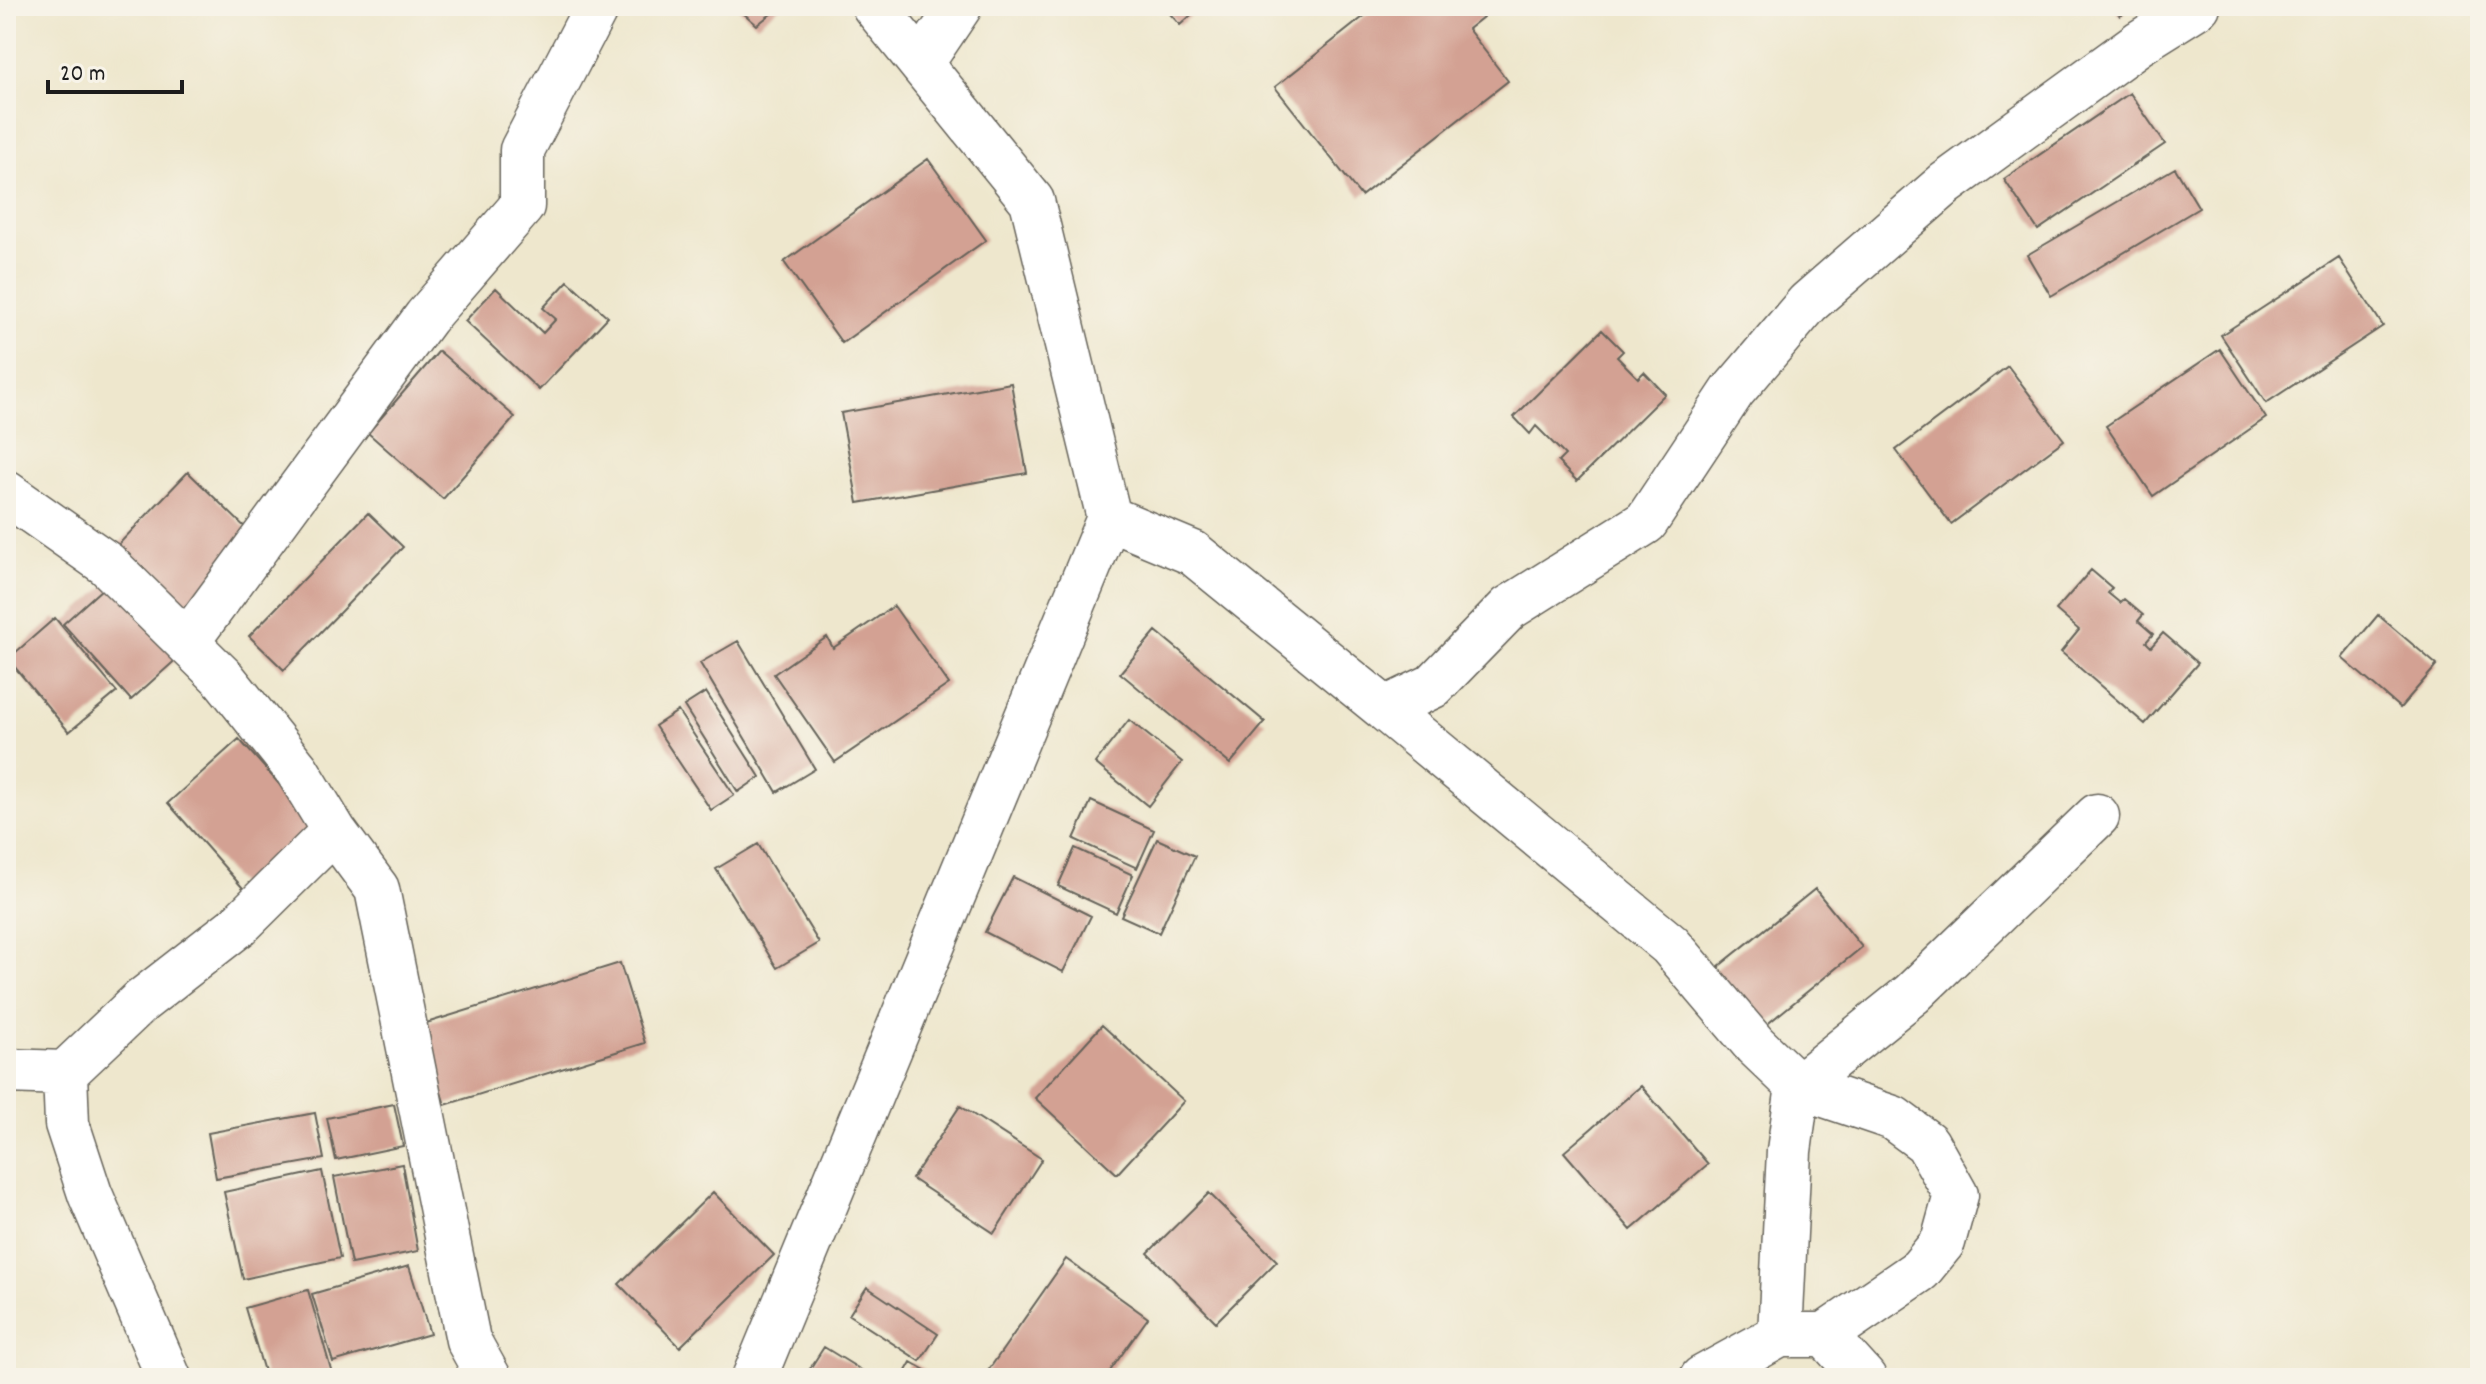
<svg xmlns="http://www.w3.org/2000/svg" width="2486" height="1384" font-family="Dekko,sans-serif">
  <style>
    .building { fill: #d3a193 }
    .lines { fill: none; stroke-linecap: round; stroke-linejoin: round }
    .minor-casing { stroke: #66635a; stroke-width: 47 }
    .minor { stroke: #fff; stroke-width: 44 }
  </style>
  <rect width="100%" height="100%" fill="#f7f3e8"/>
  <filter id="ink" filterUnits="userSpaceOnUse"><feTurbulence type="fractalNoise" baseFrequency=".0125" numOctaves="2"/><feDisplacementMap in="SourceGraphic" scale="16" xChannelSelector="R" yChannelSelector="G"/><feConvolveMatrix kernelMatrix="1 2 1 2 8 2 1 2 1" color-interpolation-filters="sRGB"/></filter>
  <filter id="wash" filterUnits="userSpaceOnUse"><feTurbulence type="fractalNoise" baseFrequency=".006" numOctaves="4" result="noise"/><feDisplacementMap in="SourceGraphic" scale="32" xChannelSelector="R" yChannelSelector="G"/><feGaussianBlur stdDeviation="1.8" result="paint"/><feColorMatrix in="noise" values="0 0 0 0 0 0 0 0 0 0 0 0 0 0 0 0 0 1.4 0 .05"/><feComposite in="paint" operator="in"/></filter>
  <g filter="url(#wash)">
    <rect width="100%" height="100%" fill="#eee7cd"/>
    <g id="blocks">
      <path class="building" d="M735,6h46l-24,19z
        M1163,6h38l-21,19z
        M1377,6h98l8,11 -15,12 40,52 -147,115 -86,-109z
        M2113,6h20l-13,10z
        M2130,93l35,51 -127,86 -34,-51z
        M928,159l58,81 -144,103 -58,-81z
        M2175,168l24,40 -148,88 -24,-41z
        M2339,258l44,68 -117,77 -45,-68z
        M568,281l40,36 -69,73 -74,-69 31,-33 47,45 13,-14 -13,-11z
        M1602,330l21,21 -6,6 21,21 6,-6 21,22 -88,87 -19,-19 7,-7 -29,-29 -6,8 -16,-17z
        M2220,349l46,69 -113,78 -47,-70z
        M439,351l76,66 -72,82 -75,-66z
        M2008,366l56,74 -113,84 -55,-74z
        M1011,383l16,90 -169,30 -17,-90z
        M188,472l68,66 -71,74 -68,-66z
        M368,513l35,34 -119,123 -35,-34z
        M2091,570l21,18 -4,5 12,10 4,-4 19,16 -5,6 15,13 -7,8 5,5 12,-14 35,30 -53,61 -84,-72 18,-22 -23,-20z
        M112,580l68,76 -49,44 -68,-76z
        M894,606l55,78 -114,78 -61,-88 53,-37 6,11z
        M2378,615l59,50 -37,43 -58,-50z
        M55,618l62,74 -48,40 -61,-73z
        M1156,631l109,91 -35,42 -110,-91z
        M738,641l77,128 -38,23 -77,-129z
        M706,692l54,85 -22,15 -54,-86z
        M678,711l56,84 -23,15 -56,-84z
        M1129,720l53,42 -34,44 -53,-43z
        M239,739l82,92 -72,64 -81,-92z
        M1091,801l63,29 -17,38 -63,-29z
        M1157,839l38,17 -36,77 -38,-17z
        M758,844l61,99 -42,25 -61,-99z
        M1075,848l58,27 -17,38 -58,-27z
        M1013,877l78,39 -28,56 -78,-40z
        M1815,889l47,58 -102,83 -47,-59z
        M620,963l25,80 -200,62 -25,-80z
        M1102,1025l82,76 -67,73 -82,-76z
        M1641,1086l67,78 -77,66 -67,-78z
        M394,1104l9,42 -67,14 -9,-42z
        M960,1106l82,53 -48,74 -82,-54z
        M315,1113l9,46 -108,19 -8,-45z
        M402,1164l16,87 -67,13 -17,-87z
        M322,1171l18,87 -97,21 -19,-87z
        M713,1192l61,63 -94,92 -61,-63z
        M1209,1193l68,68 -61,61 -68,-69z
        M1066,1259l82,59 -43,60h-122z
        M409,1266l21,68 -97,28 -21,-68z
        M867,1287l71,47 -18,27 -71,-46z
        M308,1290l24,83 -17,5h-49l-21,-70z
        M824,1347l47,29 -1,2h-66z
        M911,1362l28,16h-37z"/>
    </g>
  </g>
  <g filter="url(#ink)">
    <use href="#blocks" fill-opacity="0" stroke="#66635a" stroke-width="2"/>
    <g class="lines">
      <g class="minor-casing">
        <path id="minor" d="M921,64l39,-58
          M6,493l101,71 117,115 73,91 37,61 -95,94 -99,77 -75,71 2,51 23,70 79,184
          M1109,518l84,35 192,156 48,-23 76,-78 137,-86 87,-131 75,-88 137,-119 194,-141 59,-37
          M187,642l239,-325 96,-111v-56l75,-144
          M1385,709l285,236 85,100 43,41 -9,65 -9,184
          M334,831l43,58 91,451 21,38
          M6,1071l59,2
          M1798,1086l114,-92 185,-178
          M1798,1086l95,32 34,25 29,52 -13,47 -23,28 -95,65
          M754,1378l355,-860 -77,-317 -158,-195
          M1702,1378l78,-43h45l39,43"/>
      </g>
      <use href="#minor" class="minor"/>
    </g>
  </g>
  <rect width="2486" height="1384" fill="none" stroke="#f7f3e8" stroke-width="32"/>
  <path d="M48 80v12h134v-12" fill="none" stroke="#1c1c1c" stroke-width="4"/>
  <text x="60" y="80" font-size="24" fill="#1c1c1c" stroke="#f7f3e8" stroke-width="6" paint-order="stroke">20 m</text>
</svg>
